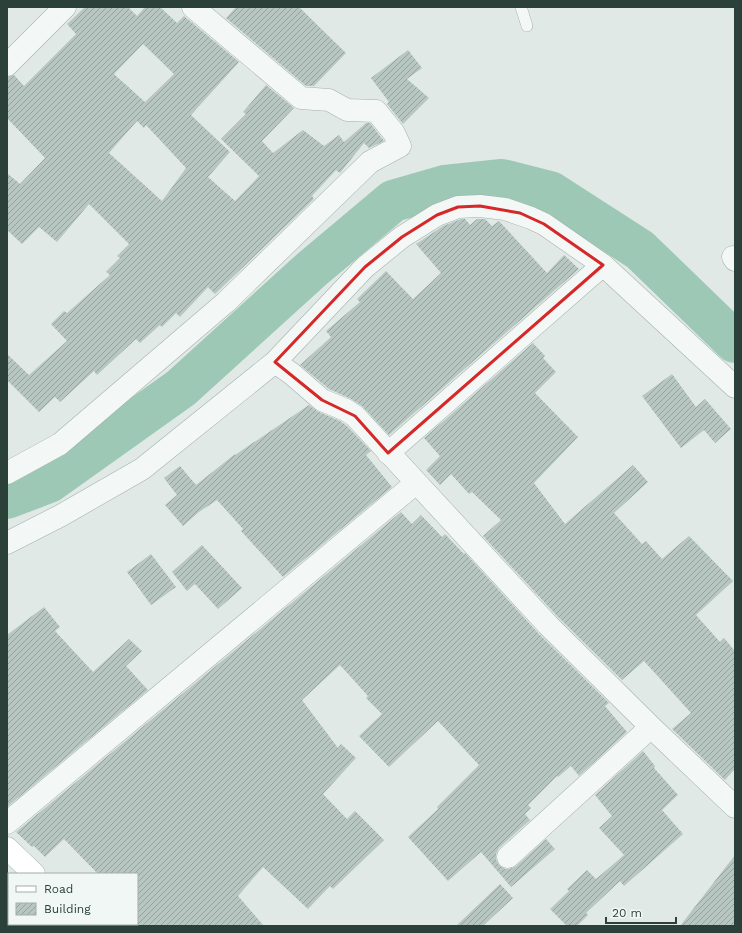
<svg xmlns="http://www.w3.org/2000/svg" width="742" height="933" font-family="'Work Sans',sans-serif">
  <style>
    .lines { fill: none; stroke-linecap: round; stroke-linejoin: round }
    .river { stroke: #9dc8b6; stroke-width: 42 }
    .building { fill: url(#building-hatch); fill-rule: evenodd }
    .lane-casing { stroke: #a3b0ab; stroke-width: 12 }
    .street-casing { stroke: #a3b0ab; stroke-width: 23 }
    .secondary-casing { stroke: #a3b0ab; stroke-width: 23 }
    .lane { stroke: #f3f7f6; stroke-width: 11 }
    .street { stroke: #f3f7f6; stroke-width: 22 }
    .secondary { stroke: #fff; stroke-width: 22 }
    .marked { fill: none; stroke: #d62828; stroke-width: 3; stroke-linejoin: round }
  </style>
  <defs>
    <pattern id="building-hatch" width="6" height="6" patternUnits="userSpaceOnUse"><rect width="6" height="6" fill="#b8c6c1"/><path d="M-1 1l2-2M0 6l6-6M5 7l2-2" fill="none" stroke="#96a29e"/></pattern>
  </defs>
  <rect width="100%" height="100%" fill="#e1e9e6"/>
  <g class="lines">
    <path class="river" d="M7,498l42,-16 132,-94 131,-119 81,-68 52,-15 57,-6 48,12 90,58 95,92"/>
  </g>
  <path class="building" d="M85,7h43l9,9 8,-9h15l17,16 7,-7 55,46 -48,53 39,37 -22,25 27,24 24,-25 -38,-37 25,-25 -3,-2 23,-27 28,23 -32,33 11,12 30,-23 21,16 15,-11 5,7 22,-19h4l14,18 -15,7 -5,-5 -24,30 -4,-3 -24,26 2,3 -99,95 -7,-7 -28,30 -4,-4 -14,14 -2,-2 -20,18 -4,-4 -39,36 -3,-4 -34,31 -5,-5 -16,15 -32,-32v-26l22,21 38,-34 -16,-17 13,-13 3,2 43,-38 -4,-3 14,-14 -3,-2 12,-12 -40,-40 -32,38 -18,-15 -17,17 -15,-14v-57l13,11 25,-26 -38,-40v-41l7,-2 10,11 52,-52 -9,-10zM143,44l31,30 -29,28 -31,-28zM137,121l7,7 2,-3 40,43 -24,33 -53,-48z
    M236,7h63l47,46 -32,33h-8l-80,-68z
    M408,50l14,18 -15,11 22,19 -26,26 -16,-20 2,-2 -18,-24z
    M461,219h4l5,6 7,-6h8l7,7 7,-5 48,52 17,-18 15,14 -190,166 -27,-29 -11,-7 -22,-10 -29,-24 31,-28 -5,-6 34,-29 -3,-3 29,-28 27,28 28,-26 -25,-29 27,-18z
    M533,343l12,13 -2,2 13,14 -21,21 43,44 -44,46 31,41 68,-59 15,17 -34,31 28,31 4,-3 16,18 27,-23 44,45 -37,34 24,27 4,-4 11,13v118l-10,11 -53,-51 19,-16 -47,-52 -22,19 -65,-64 -74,-80 18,-16 -29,-28 -3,2 -18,-20 -11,11 -14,-15 14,-14 -16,-18z
    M672,374l24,33 9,-8 26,30 -16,14 -11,-13 -23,18 -39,-52z
    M309,405l8,6 23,10 7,5 24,25 -5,4 26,32 -109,90 -42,-46 2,-2 -26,-29 -18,12 -16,14 -18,-21 12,-10 -13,-17 16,-12 16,19 39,-31v1z
    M401,512l11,12 9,-9 21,22 3,-3 19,20 1,-1 74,81 70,69 -4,3 22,26 -48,44 -8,-10 -13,11 -1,-1 -29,29 3,3 -6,6 5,6 -31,28 -3,6v5l3,6 6,4h5l6,-3 30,-27 9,10 -44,38 -30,-35 -33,29 -40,-44 30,-28 -1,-2 42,-42 -41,-44 -49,46 -30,-31 23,-22 -16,-16 2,-2 -28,-31 -38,35 36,48 3,-4 15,14 -33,36 24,25 8,-8 29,29 -51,49 -3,-3 -22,23 -45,-42 -25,29 26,30h-127v-52h-39l-34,-35 -19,18 -11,-11 -2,1 -16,-15z
    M202,545l40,43 -24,21 -23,-25 -8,7 -15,-19z
    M151,554l25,33 -25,18 -24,-33z
    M44,607l16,20 -5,4 38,41 36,-33 13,12 -16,15 22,24 -141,117v-172z
    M643,751l12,15 -1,2 24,27 -16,15 21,24 -59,52 -4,-5 -34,32 2,2 -11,11h-10l-17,-17 19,-18 -2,-2 20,-19 9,9 28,-24 -25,-27 13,-12 -17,-21z
    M735,855v71h-55z
    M500,884l13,14 -30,28h-27z"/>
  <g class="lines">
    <g class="lane-casing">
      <path id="lane" d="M521,7l6,19"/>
    </g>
    <g class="street-casing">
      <path id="street" d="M7,65l58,-58
        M733,257l2,3
        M735,387l-132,-122 -59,-41 -13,-6 -26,-9 -25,-3 -22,1 -21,8 -35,22 -37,30 -90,95 17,12 30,26 24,10 9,6 193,209 103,102 84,80
        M388,453l215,-188
        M7,473l53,-29 166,-142 144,-140 30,-16 -6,-13 -18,-22 -29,-1 -18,-10 -28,-2 -108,-91
        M7,543l53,-27 82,-47 133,-107
        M7,823l409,-340
        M508,857l143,-130
        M7,916l2,-1"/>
    </g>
    <g class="secondary-casing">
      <path id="secondary" d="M7,848l27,26
        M90,924l2,2"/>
    </g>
    <use href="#lane" class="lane"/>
    <use href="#street" class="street"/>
    <use href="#secondary" class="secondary"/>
  </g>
  <path class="marked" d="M480,206l40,7 24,11 59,41 -215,188 -33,-37 -33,-16 -47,-38 90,-95 37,-30 35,-22 21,-8z"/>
  <rect width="742" height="933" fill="none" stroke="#2a4039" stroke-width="16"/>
  <rect x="8" y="873" width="130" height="52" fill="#f0f7f4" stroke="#a1aea9"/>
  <rect x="16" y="886" width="20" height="6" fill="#ffffff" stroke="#a1aea9"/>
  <text x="44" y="893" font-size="12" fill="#2a4039">Road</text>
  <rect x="16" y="903" width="20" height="12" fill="url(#building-hatch)" stroke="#a1aea9"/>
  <text x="44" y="913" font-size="12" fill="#2a4039">Building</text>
  <path d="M606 917v6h70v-6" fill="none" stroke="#2a4039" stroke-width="2"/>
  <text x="612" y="917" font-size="12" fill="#2a4039" stroke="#f0f7f4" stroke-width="3" paint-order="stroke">20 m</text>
</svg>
